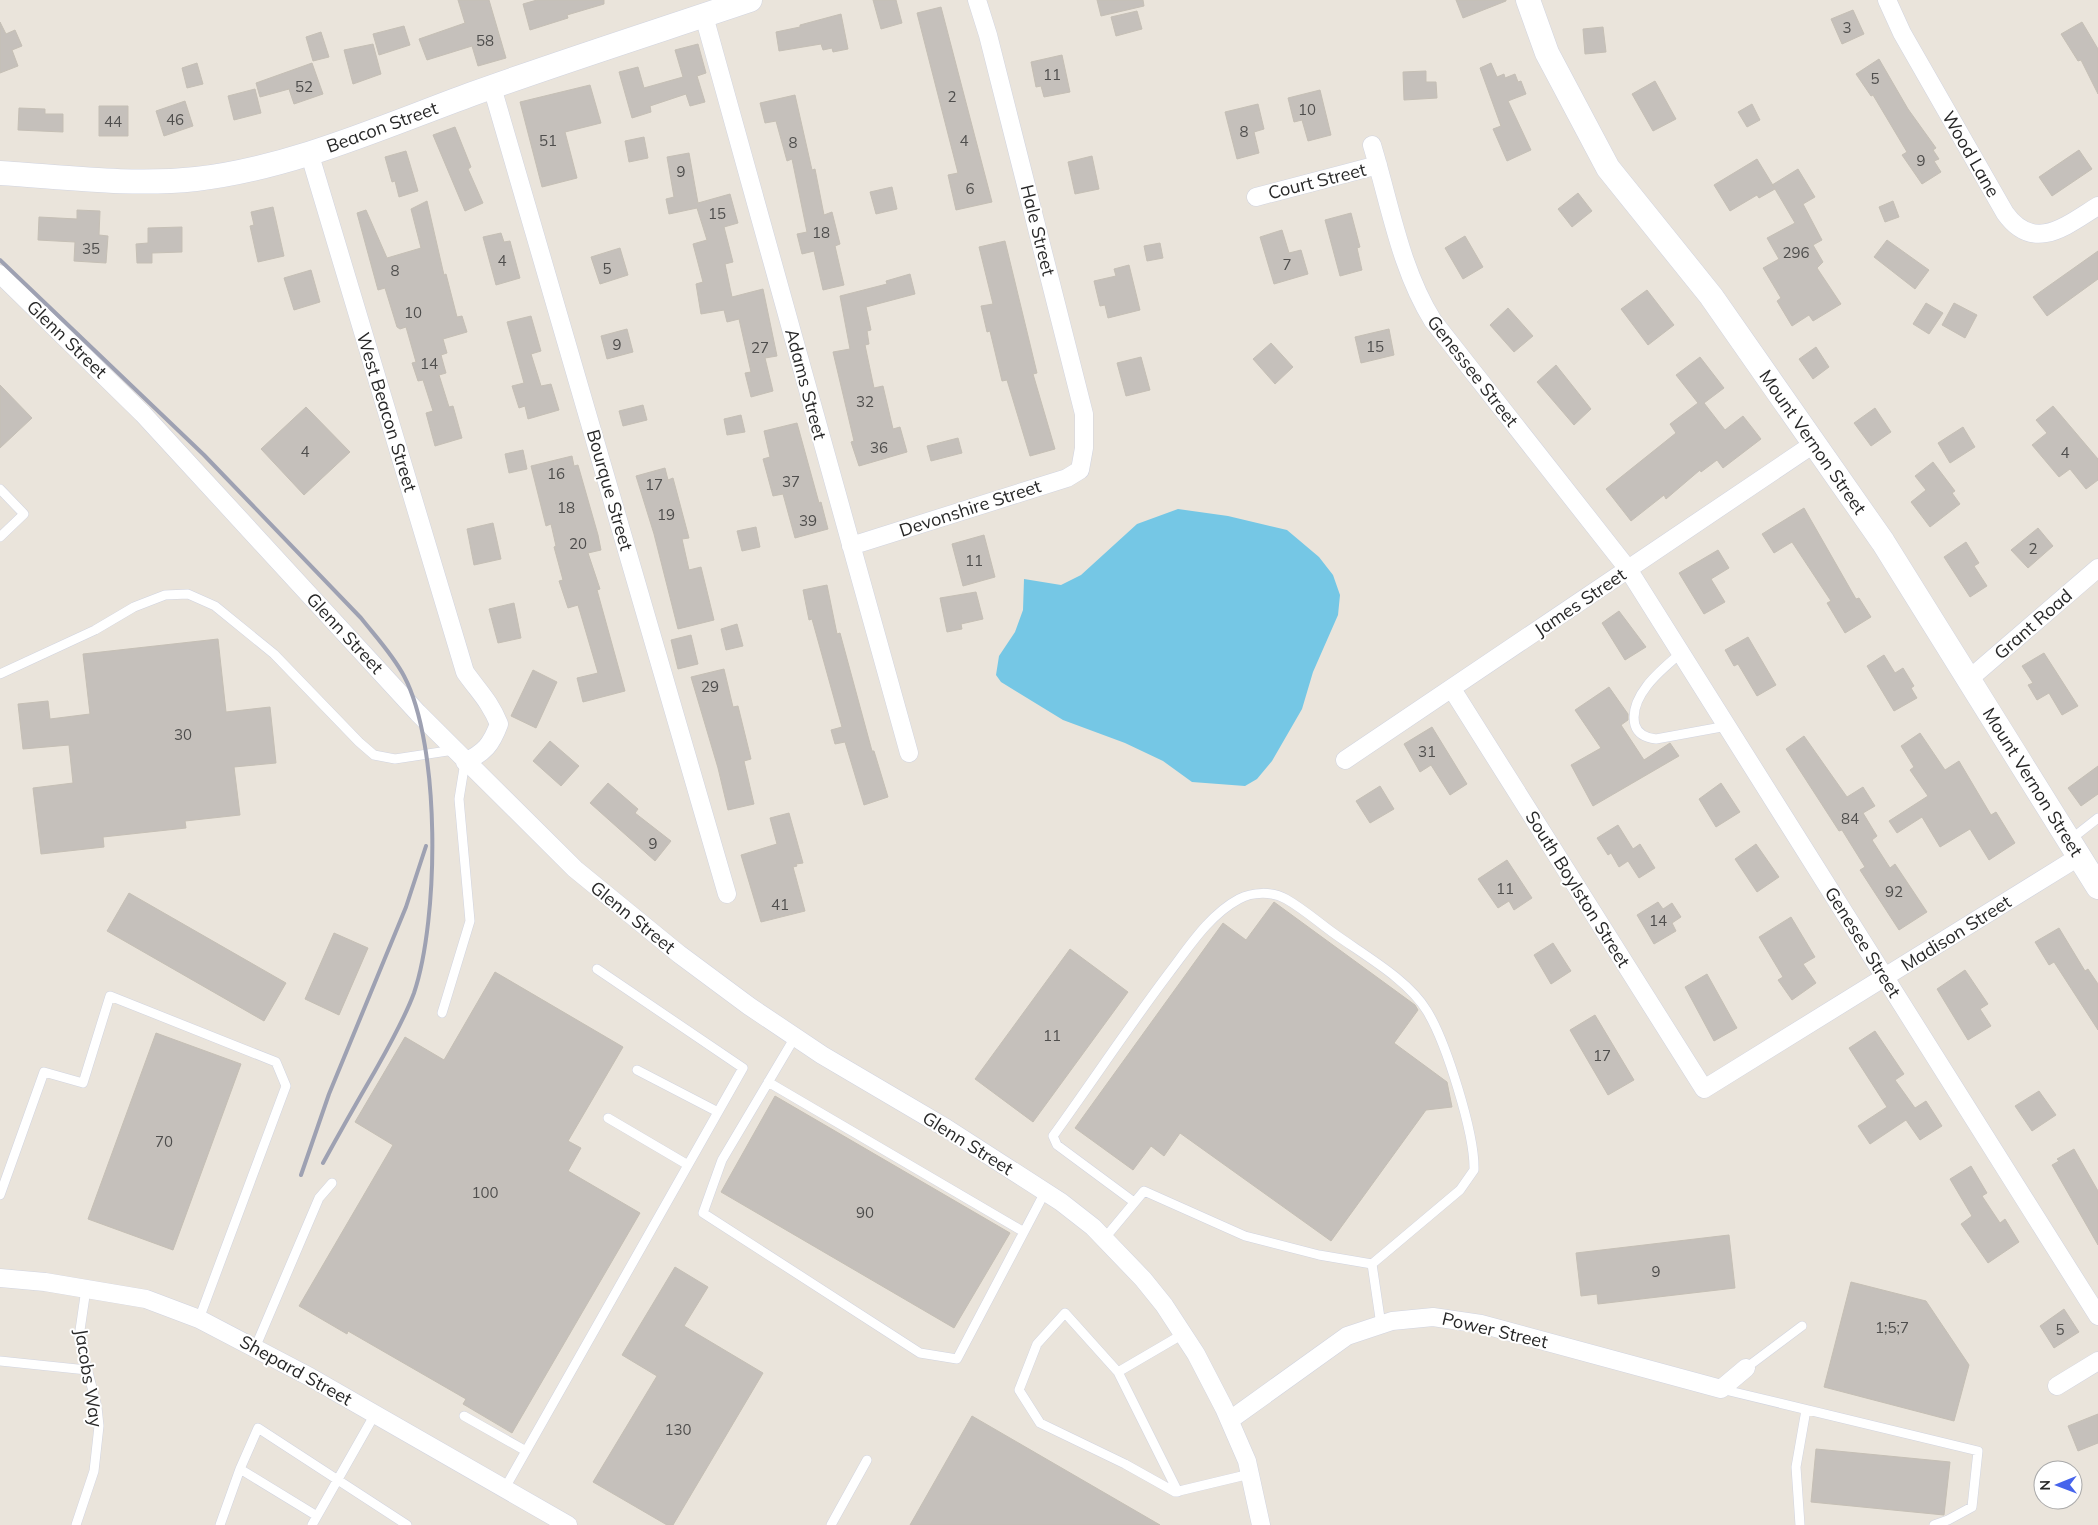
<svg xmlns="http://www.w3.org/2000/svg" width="2098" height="1525" font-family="Mulish,sans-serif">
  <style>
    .water { fill: #75c7e5 }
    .building { fill: #c5c0bb; stroke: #c5bfb5 }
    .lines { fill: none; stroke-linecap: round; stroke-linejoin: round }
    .service-casing { stroke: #d1d4e0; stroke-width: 10 }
    .minor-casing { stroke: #d1d4e0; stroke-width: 19 }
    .secondary-casing { stroke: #d1d4e0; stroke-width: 25 }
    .service { stroke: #fff; stroke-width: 9 }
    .minor { stroke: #fff; stroke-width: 18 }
    .secondary { stroke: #fff; stroke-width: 24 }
    .rail { stroke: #9ea1b2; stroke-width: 4 }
    .labels { text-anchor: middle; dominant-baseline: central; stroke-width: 4; stroke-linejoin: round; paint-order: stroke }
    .number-label { font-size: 15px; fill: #4f4e4d }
    .street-label { font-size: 18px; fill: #282828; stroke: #fff }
  </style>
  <rect width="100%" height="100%" fill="#eae4db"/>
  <path class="water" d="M1178,509l50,7 59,14 32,27 14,18 7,20 -2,20 -25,57 -11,37 -30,52 -15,18 -12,7 -53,-4 -29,-21 -38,-18 -62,-23 -62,-38 -5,-7 3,-19 16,-24 8,-22 1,-31 37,6 20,-10 56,-51z"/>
  <path class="building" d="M458,0h31l17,58 -28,8 -6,-20 -45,14 -8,-21 46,-16z
    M537,0h67v4l-37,11 1,3 -38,12 -7,-26z
    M873,0h23l6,23 -21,6z
    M1097,0h46l1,6 -43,10z
    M1456,0h50v1l-43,17z
    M941,7l51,195 -36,8 -8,-35 10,-2 -41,-160z
    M1853,10l11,24 -22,10 -11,-25z
    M1137,11l5,18 -26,7 -5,-19z
    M841,14l7,35 -15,3 -1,-4 -9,2 -2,-6 -42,7 -3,-19 24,-5v-2z
    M0,22l6,12 9,-4 7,16 -10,4 6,16 -18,7z
    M2082,22l16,27v45l-17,-34 -3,1 -17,-27z
    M404,26l6,19 -31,10 -6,-21z
    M1603,27l3,25 -21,2 -2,-25z
    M321,32l8,25 -16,4 -7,-24z
    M373,44l8,30 -28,10 -9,-34z
    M698,44l8,29 -9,3 8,26 -15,4 -4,-12 -36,12 1,6 -19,6 -13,-46 19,-5 6,21 39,-11 -8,-27z
    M1062,55l8,37 -26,5 -3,-11 -5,1 -5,-25z
    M1879,59l29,50 28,39 -3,2 6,9 -5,2 7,11 -19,12 -20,-29 5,-3 -34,-57 -2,1 -15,-22z
    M197,63l6,21 -16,4 -5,-20z
    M312,63l11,31 -29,10 -5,-15 -29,8 -4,-14z
    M1491,63l6,14 7,-3 1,4 10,-4 3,8 3,-1 5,13 -18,7 23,49 -24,11 -14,-32 8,-3 -21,-58z
    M1426,71v11h10l1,16 -33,2 -1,-28z
    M1655,81l21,38 -23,12 -21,-37z
    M590,85l11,38 -36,9 12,46 -35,9 -22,-85z
    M255,89l6,24 -27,7 -6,-24z
    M1320,90l11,45 -23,6 -6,-21 -8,2 -6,-24z
    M795,95l17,75 3,-1 9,46 8,-3 8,32 -5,2 9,39 -21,5 -9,-39 -12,3 -5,-20 10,-2 -15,-73 -5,2 -11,-40 -11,2 -5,-20z
    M185,101l8,25 -29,10 -8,-25z
    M1258,104l6,25 -10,3 5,21 -22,6 -12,-47z
    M1752,104l8,16 -13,7 -9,-15z
    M99,106h29v30h-29z
    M19,108l26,1v5h18v18l-45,-2z
    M455,127l16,40 -3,2 15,34 -18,8 -32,-76z
    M644,137l4,21 -19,4 -4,-21z
    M2079,150l13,19 -40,27 -13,-19z
    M406,151l12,40 -19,6 -4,-16 -3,1 -7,-25z
    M689,153l9,50 32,-9 8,29 -14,4 9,35 -8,2 7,33 31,-8 14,67 -12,2 8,33 -22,6 -6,-24 6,-1 -12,-53 -12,3 -3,-12 -23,4 -5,-30 7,-2 -10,-38 14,-4 -10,-32 -28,6 -3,-15 8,-2 -7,-40z
    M1092,156l7,33 -24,5 -7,-32z
    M1757,159l17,28 -2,-2 26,-16 17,28 -12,7 19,36 -9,5 10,17 -6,6 24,36 -28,17 -4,-6 -17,11 -15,-25 4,-3 -18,-30 16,-9 -12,-21 28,-15 -20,-34 -16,9 -2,-3 -27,16 -16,-26z
    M892,187l5,22 -21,5 -6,-22z
    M1578,193l14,18 -20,16 -14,-18z
    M427,201l17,74 2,-1 11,43 5,-1 5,16 -24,7 4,14 -6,2 5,18 -7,2 10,32 4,-1 9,32 -27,8 -9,-33 7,-2 -10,-31 -5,1 -6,-18 4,-1 -10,-35 -6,2 -3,-2 -12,-39 -7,2 -21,-77 9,-3 21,48 34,-10 -10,-39z
    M1893,201l6,16 -14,5 -6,-15z
    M273,207l11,49 -26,6 -8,-36 4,-1 -3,-13z
    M77,210l23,1 -1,24 9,1 -2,27 -32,-2 1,-19 -37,-2 1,-23 38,2z
    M1351,213l9,34 -3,1 5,22 -22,6 -15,-56z
    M182,227v25l-30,1v10h-15l-1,-19 12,-1v-15z
    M1282,230l7,23 12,-3 7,24 -34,10 -14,-47z
    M501,233l3,9 6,-1 10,37 -24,7 -13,-48z
    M1465,236l18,31 -20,12 -18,-31z
    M1887,240l42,30 -14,19 -41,-32z
    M1005,241l32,132 -4,1 22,75 -25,7 -23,-76 -5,1 -12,-50 -3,1 -6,-26 12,-2 -14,-57z
    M1160,243l3,15 -16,3 -3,-15z
    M620,248l8,27 -28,9 -9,-27z
    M2098,251v28l-51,37 -14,-19z
    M1129,265l11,45 -32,8 -3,-13 -5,1 -6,-25 22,-5 -2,-7z
    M311,270l9,32 -26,8 -10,-32z
    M910,274l5,20 -49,13 5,23 -4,1 2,13 -4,1 9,43 9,-2 10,43 7,-2 7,25 -48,14 -8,-24 3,-1 -21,-89 17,-3 -10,-53 47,-12 -1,-3z
    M1647,290l27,35 -26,20 -27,-36z
    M1926,303l17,10 -14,21 -16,-10z
    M1954,303l23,12 -12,23 -23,-13z
    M1508,308l25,28 -19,16 -24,-27z
    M531,316l10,35 -10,3 10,32 10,-2 8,26 -31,9 -3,-13 -6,2 -7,-22 12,-3 -17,-61z
    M627,329l6,23 -26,7 -6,-23z
    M1389,329l5,26 -33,8 -6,-26z
    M1271,343l22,24 -18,17 -22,-25z
    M1816,347l13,20 -16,12 -14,-20z
    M1141,357l9,33 -24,6 -9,-33z
    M1700,357l24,31 -20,15 21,27 18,-14 18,23 -38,29 -6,-8 -16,12 -1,-2 -34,29 -2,-4 -33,26 -25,-32 70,-56 -6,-9 28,-21 -22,-28z
    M1556,365l35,44 -17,16 -37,-43z
    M0,385l32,33 -32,30z
    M643,405l4,15 -24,6 -4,-15z
    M2053,406l45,53v21l-12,9 -16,-20 -11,8 -27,-32 15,-12 -11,-13z
    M306,407l44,45 -46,43 -43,-46z
    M1875,408l16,24 -20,14 -17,-23z
    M741,415l4,17 -18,3 -3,-16z
    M797,423l22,80 2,-1 7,27 -33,9 -12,-44 -10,2 -10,-37 7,-2 -6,-26z
    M1963,427l12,20 -25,16 -12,-20z
    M958,438l4,15 -31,8 -4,-15z
    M523,450l4,19 -18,4 -4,-19z
    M572,456l2,10 4,-1 20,70 3,15 -13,3 12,36 -3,1 28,101 -42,11 -6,-24 21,-5 -20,-68 -10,3 -9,-27 4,-1 -9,-33 2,-1 -5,-22 -5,2 -15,-60z
    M1933,462l22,29 -3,2 8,11 -30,23 -19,-25 15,-12 -11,-14z
    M665,468l3,12 5,-2 16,60 -7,1 7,31 12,-3 13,53 -36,9 -24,-95 -18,-58z
    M1804,508l52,91 3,-1 12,19 -26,16 -18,-30 4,-2 -39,-59 -18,11 -12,-19z
    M493,523l8,36 -27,6 -7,-36z
    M756,527l4,20 -18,4 -5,-20z
    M2038,528l15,18 -25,22 -17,-18z
    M984,535l11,42 -32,9 -11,-42z
    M1966,542l13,21 -5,3 13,20 -17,11 -26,-40z
    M1718,550l11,18 -18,11 14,23 -21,12 -25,-41z
    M827,585l10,49 3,-1 32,118h2l14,46 -24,8 -19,-63 -10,2 -4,-14 11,-3 -30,-108 -3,1 -6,-30z
    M976,592l7,27 -22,5 1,5 -15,3 -7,-34z
    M514,603l7,35 -23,5 -9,-34z
    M1619,611l27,36 -21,13 -23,-37z
    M737,624l6,22 -17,4 -5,-21z
    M691,635l7,29 -20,5 -7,-29z
    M1748,637l28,48 -19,11 -19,-32 -4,2 -9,-16z
    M218,639l8,73 44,-5 6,56 -42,4 6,48 -55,6 1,7 -83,9 1,10 -63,7 -8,-66 40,-5 -4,-38 -46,4 -5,-45 30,-3 2,18 40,-5 -7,-60z
    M2044,653l34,53 -16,9 -13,-22 -12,7 -9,-15 5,-2 -11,-17z
    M1884,655l11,18 8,-5 11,18 -3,2 6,10 -23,13 -27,-45z
    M724,669l9,38 5,-1 13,53 -7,2 10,43 -26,6 -10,-42 -27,-91z
    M533,670l24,12 -21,46 -25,-12z
    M1609,687l19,27v6l-7,5 23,35 26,-17 9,13 -86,50 -22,-41 30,-17 -26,-38z
    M1432,727l35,57 -17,11 -19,-30 -11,7 -16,-28z
    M1920,733l25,37 14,-9 32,54 5,-3 19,31 -26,17 -19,-31 -30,18 -18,-30 -25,16 -8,-12 39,-25 -18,-26 4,-3 -13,-21z
    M1804,736l43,61 16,-10 12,19 -12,7 14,23 -5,4 18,28 5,-4 32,48 -28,18 -39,-60 5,-3 -23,-37 -3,1 -53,-82z
    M550,741l29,25 -18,20 -28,-25z
    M2098,766v28l-17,12 -13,-18z
    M608,783l30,26 -3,4 36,28 -16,20 -65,-58z
    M1721,783l19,29 -24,15 -17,-28z
    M1380,786l14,23 -24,14 -14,-22z
    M789,813l14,50 -7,1 1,2 -4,1 12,44 -44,11 -20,-67 36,-11 -7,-26z
    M1618,825l15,24 7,-5 15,24 -16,10 -11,-17 -9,6 -8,-14 -3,2 -11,-17z
    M1756,844l23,33 -22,15 -22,-33z
    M1507,860l25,38 -18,12 -5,-9 -11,7 -20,-29z
    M129,893l157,90 -22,38 -157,-90z
    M1274,902l141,103 3,5 -24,33 53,39 5,25 -26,3 -95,131 -151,-108 -16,23 -13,-10 -18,24 -58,-42 148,-205 23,17z
    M1658,902l5,7 9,-6 9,14 -9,6 4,8 -22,13 -17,-29z
    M1791,917l24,40 -12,7 13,19 -24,17 -14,-20 5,-3 -24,-40z
    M2059,928l26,43 3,-2 10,15v46l-44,-68 -5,3 -14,-23z
    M334,933l34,15 -29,67 -34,-16z
    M1553,943l18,28 -20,13 -17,-29z
    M1070,949l58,43 -95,130 -58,-43z
    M1965,970l23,34 -8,5 11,17 -23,14 -31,-51z
    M495,972l128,75 -55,94 13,7 -13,23 72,42 -128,220 -49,-29 3,-5 -118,-68 -1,3 -48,-28 94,-161 -38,-23 50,-85 39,23z
    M1707,974l30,54 -23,13 -29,-54z
    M1595,1015l39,65 -26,15 -38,-65z
    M1875,1031l29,43 -9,6 20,28 11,-7 16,25 -22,14 -14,-20 -36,24 -12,-18 29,-19 -38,-59z
    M156,1033l85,31 -68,186 -85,-31z
    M2039,1091l17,24 -24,16 -17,-25z
    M775,1096l235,137 -56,95 -233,-136z
    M2074,1149l24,42v54l-46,-80 7,-4 -2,-2z
    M1971,1166l16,27 -5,3 18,27 5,-4 14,23 -31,21 -27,-39 11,-8 -22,-37z
    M1729,1235l6,53 -137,16 -1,-10 -16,2 -5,-43z
    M675,1267l33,20 -24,39 79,47 -90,152h-6l-74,-43 64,-106 -35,-21z
    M1851,1282l75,19 43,64 -15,56 -130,-34z
    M2064,1309l15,23 -25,16 -14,-22z
    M2098,1414v29l-20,8 -10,-25z
    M972,1416l188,109h-250z
    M1816,1449l134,13 -6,53 -133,-13z"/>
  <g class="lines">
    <g class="service-casing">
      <path id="service" d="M0,489l24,25 -24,23
        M1681,653c-19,16 -53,43 -46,72 3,10 12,13 21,14l71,-13
        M0,674l95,-44 39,-23 31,-12 23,-1 27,12 59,48 85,88 15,13 21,4 59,-9
        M2070,840l28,-22
        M442,1013l28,-92 -11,-122 6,-37
        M795,1037l-73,123 -19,53 217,140 37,6 88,-167
        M637,1070l81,42
        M768,1082l256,150
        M608,1118l80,47
        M0,1195l44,-123 39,11 27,-87 166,66 10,24 -87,233
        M1104,1239l40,-48 101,45 74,19 53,9 88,-74 14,-20c1,-36 -28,-128 -47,-159 -19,-32 -65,-57 -95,-79 -15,-11 -30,-24 -46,-33 -14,-8 -34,-7 -47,0 -30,16 -50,48 -70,74 -40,53 -77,109 -116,163l4,9 77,57
        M1372,1264l9,61
        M1183,1334l-65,38 -53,-59 -28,31 -18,46 21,33 85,41 50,28 75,-18
        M255,1348l64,-150 13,-15
        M0,1361l87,9
        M1746,1368l56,-42
        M1118,1372l60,120
        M1721,1389l257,62 -6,56 -24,13 -14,5
        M464,1416l62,35
        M505,1488l238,-420 -146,-99
        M317,1516l-77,-47 18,-41 149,97
        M76,1525l18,-54 5,-45 -2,-19 -18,-70 7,-48
        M220,1525l20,-56
        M312,1525l63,-111
        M831,1525l36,-65
        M1800,1525l-4,-58 10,-57"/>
    </g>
    <g class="minor-casing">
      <path id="minor" d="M1887,0l15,33 103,180c29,41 62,12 93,-7
        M704,16l205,737
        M492,87l235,807
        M1372,145c18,59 28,123 61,176l195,248 470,747
        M309,152l156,520c14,20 24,28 34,52 -8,21 -14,28 -34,38
        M1256,197l122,-32
        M0,274l143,140 275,299 157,156 104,85 70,52 73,49 124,73 115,74 32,25 50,52 21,26 32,49 28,54 23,53 14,64
        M851,546l216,-68 13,-8 4,-22v-34l-96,-379 -11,-35
        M1968,680l130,-112
        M1452,689l252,400 376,-233
        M1345,760l470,-317
        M0,1278l45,4 101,17 53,20 111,58 258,148
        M2057,1386l41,-25
        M1230,1420l117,-84 45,-15 41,-4 48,7 240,65 25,-21"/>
    </g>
    <g class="secondary-casing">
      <path id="secondary" d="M1528,0l19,53 61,115 103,128 172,246 215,345
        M0,173c64,4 131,13 196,6 95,-11 186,-52 276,-85 92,-33 186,-63 278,-94"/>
    </g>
    <use href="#service" class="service"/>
    <use href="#minor" class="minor"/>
    <use href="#secondary" class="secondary"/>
    <path class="rail" d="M0,260l204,195 157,163c15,19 32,37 43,58 37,70 35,243 10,317 -10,27 -25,53 -39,78 -18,31 -35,61 -52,92
      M301,1175l28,-81 77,-187 20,-61"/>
  </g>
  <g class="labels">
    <g class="number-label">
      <text x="1847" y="27">3</text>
      <text x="485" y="40">58</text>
      <text x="1052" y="74">11</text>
      <text x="1875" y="78">5</text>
      <text x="304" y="86">52</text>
      <text x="952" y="96">2</text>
      <text x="1307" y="109">10</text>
      <text x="175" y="119">46</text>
      <text x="113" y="121">44</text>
      <text x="1244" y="131">8</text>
      <text x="548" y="140">51</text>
      <text x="964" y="140">4</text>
      <text x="793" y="142">8</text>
      <text x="1921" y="160">9</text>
      <text x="681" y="171">9</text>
      <text x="970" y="188">6</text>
      <text x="717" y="213">15</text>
      <text x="821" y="232">18</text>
      <text x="91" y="248">35</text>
      <text x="1796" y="252">296</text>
      <text x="502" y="260">4</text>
      <text x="1287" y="264">7</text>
      <text x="607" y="268">5</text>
      <text x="395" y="270">8</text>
      <text x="413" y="312">10</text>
      <text x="617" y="344">9</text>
      <text x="1375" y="346">15</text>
      <text x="760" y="347">27</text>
      <text x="429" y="363">14</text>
      <text x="865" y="401">32</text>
      <text x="879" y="447">36</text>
      <text x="305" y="451">4</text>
      <text x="2065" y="452">4</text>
      <text x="556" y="473">16</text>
      <text x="791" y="481">37</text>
      <text x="654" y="484">17</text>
      <text x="566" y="507">18</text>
      <text x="666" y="514">19</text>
      <text x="808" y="520">39</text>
      <text x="578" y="543">20</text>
      <text x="2033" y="548">2</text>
      <text x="974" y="560">11</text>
      <text x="710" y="686">29</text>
      <text x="183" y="734">30</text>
      <text x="1427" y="751">31</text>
      <text x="1850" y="818">84</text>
      <text x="653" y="843">9</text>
      <text x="1505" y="888">11</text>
      <text x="1894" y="891">92</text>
      <text x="780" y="904">41</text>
      <text x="1658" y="920">14</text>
      <text x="1052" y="1035">11</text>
      <text x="1602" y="1055">17</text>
      <text x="164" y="1141">70</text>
      <text x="485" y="1192">100</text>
      <text x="865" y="1212">90</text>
      <text x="1656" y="1271">9</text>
      <text x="1892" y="1327">1;5;7</text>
      <text x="2060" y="1329">5</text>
      <text x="678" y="1429">130</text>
    </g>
    <g class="street-label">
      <text transform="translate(382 127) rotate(-20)">Beacon Street</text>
      <text transform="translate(1971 154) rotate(60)">Wood Lane</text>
      <text transform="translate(1317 181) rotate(-14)">Court Street</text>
      <text transform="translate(1038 230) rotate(76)">Hale Street</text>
      <text transform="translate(67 339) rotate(44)">Glenn Street</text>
      <text transform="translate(1473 371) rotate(52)">Genessee Street</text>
      <text transform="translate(806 384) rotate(75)">Adams Street</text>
      <text transform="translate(387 412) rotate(73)">West Beacon Street</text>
      <text transform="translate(1813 442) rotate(55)">Mount Vernon Street</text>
      <text transform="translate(610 490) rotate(74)">Bourque Street</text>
      <text transform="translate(970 508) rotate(-18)">Devonshire Street</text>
      <text transform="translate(1580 602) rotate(-34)">James Street</text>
      <text transform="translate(2033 624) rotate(-41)">Grant Road</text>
      <text transform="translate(345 633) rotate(47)">Glenn Street</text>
      <text transform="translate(2033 782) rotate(58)">Mount Vernon Street</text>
      <text transform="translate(1578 889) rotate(58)">South Boylston Street</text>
      <text transform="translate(633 917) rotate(39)">Glenn Street</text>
      <text transform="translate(1956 933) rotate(-32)">Madison Street</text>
      <text transform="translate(1863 942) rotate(58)">Genesee Street</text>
      <text transform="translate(968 1143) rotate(32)">Glenn Street</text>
      <text transform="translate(1495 1330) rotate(13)">Power Street</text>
      <text transform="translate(296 1370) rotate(29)">Shepard Street</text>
      <text transform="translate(89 1378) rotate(81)">Jacobs Way</text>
    </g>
  </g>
  <g transform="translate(2058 1485) rotate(269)"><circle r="24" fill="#ffffff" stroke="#a9a9a9"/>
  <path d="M0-4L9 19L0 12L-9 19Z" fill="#4664ec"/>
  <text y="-8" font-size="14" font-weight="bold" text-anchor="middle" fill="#282828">N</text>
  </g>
</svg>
